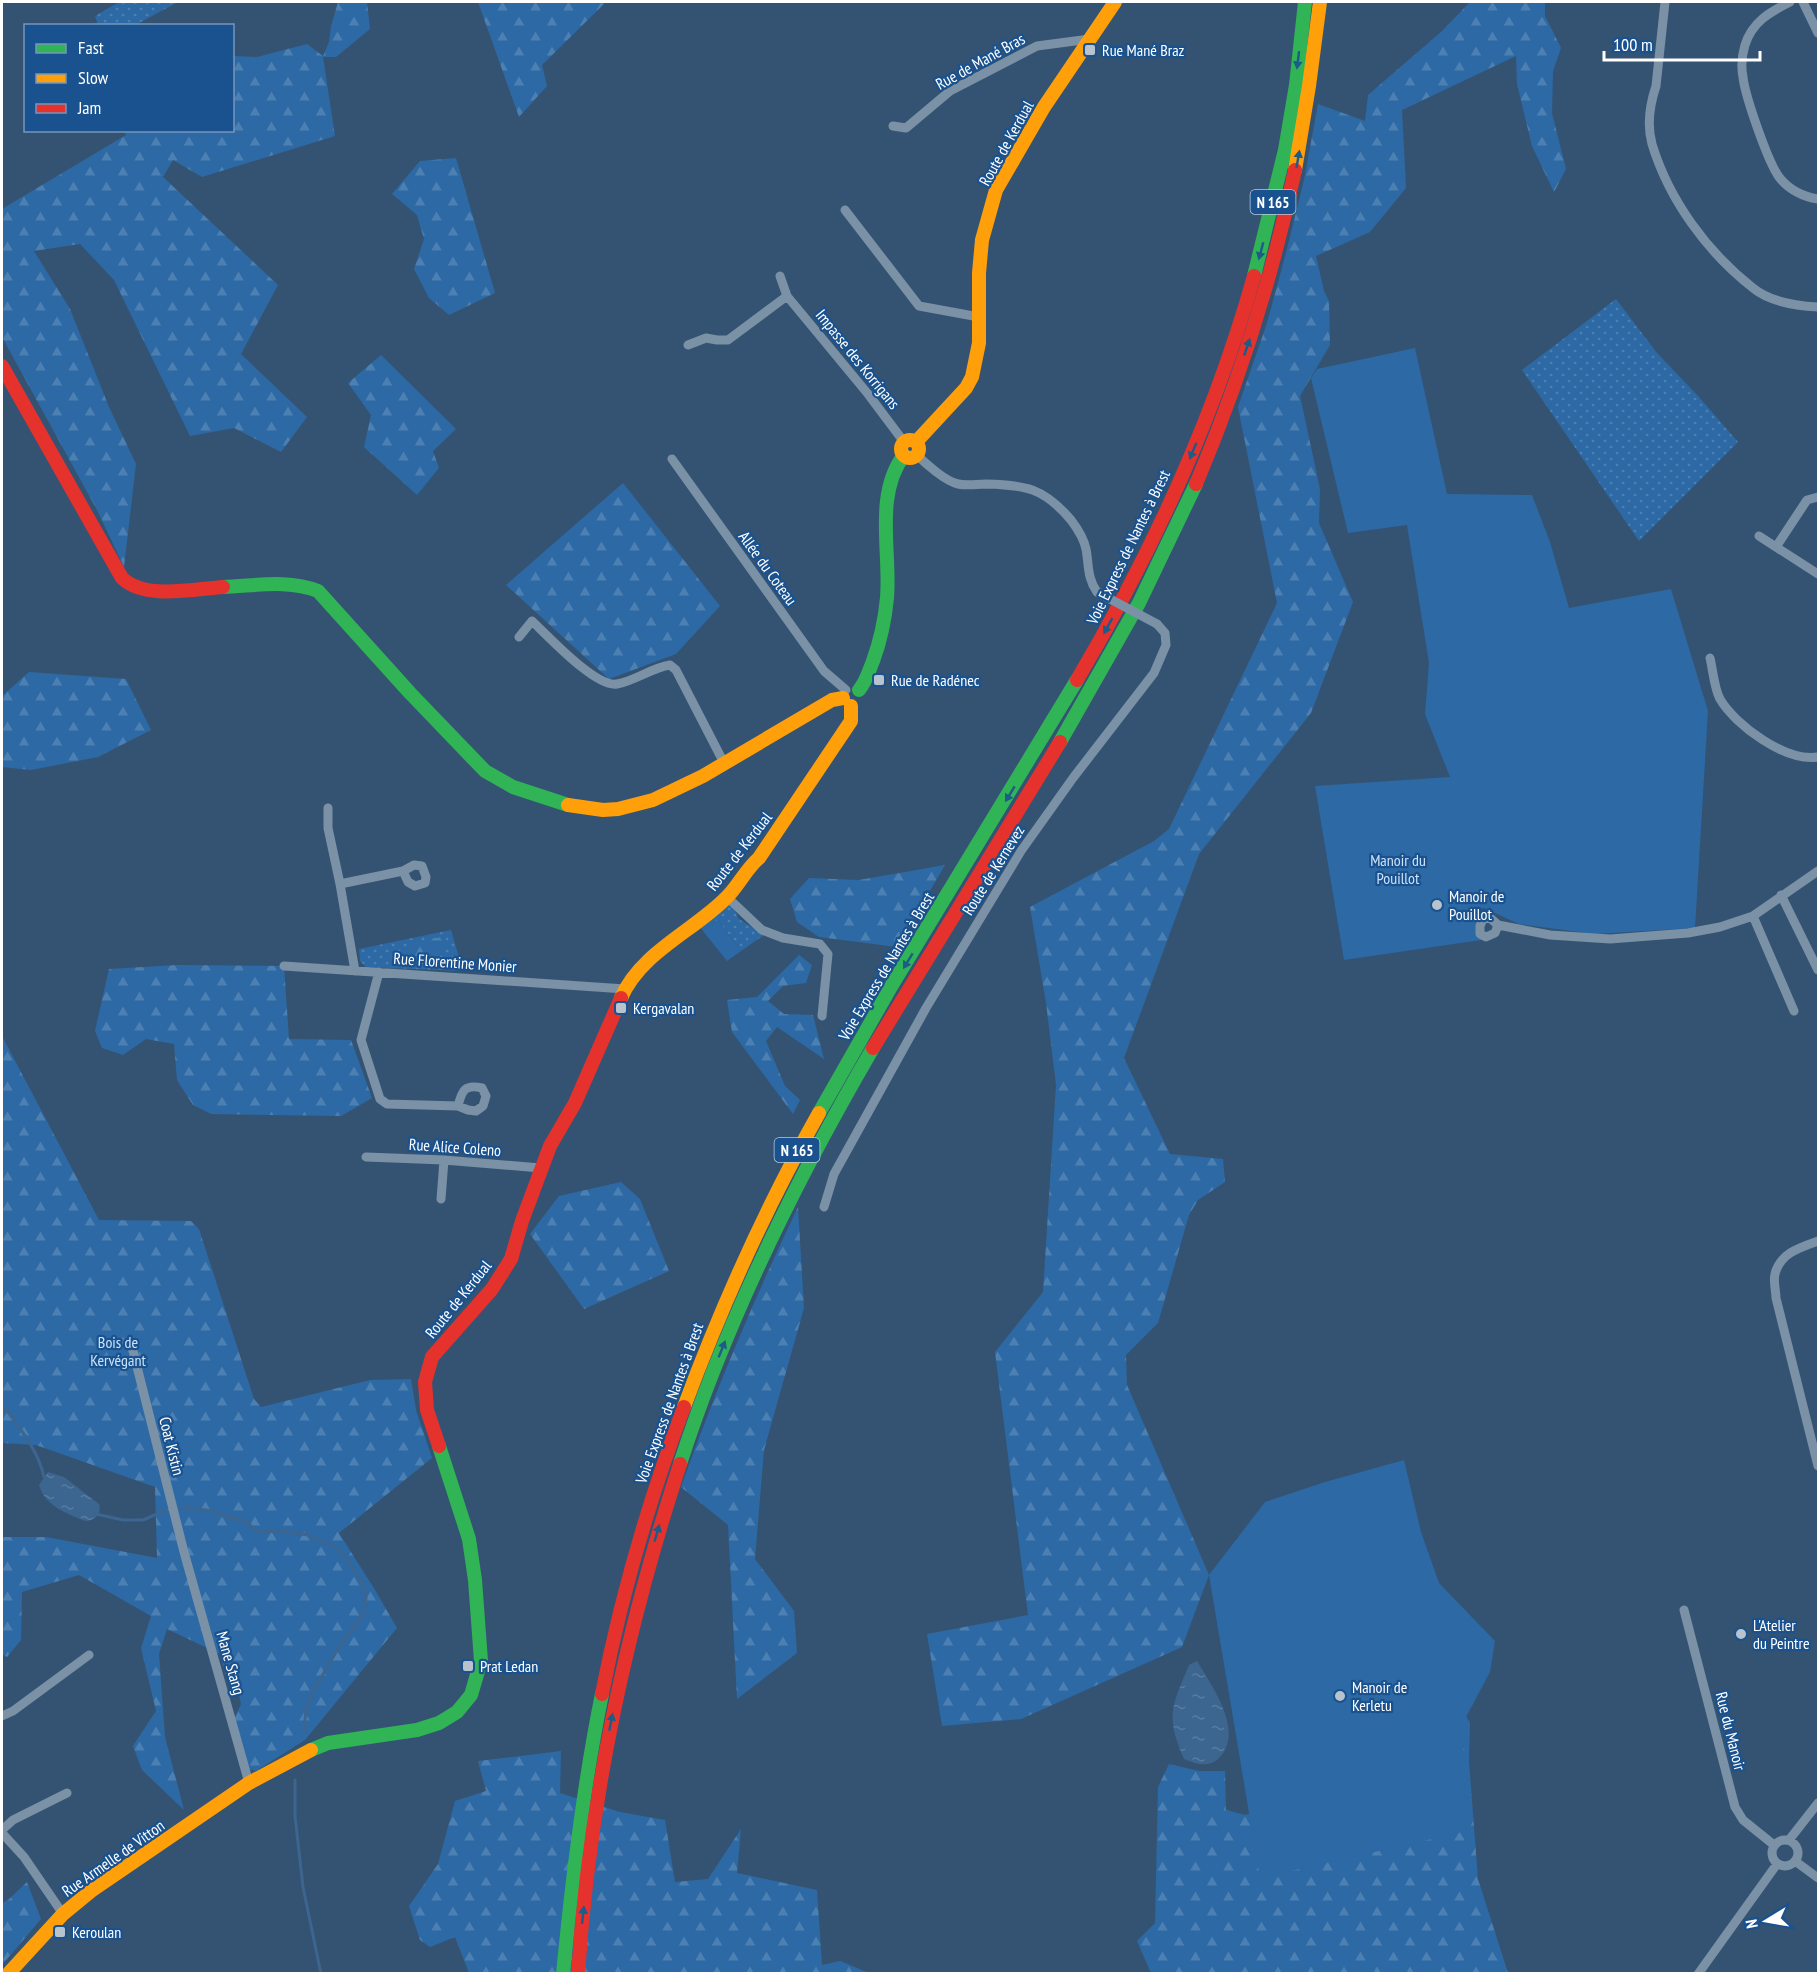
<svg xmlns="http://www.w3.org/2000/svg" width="1820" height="1975" font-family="'PT Sans Narrow',sans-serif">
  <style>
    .grass { fill: url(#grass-dots) }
    .forest { fill: url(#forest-firs) }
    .park { fill: #2d69a4 }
    .water { fill: url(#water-ripples) }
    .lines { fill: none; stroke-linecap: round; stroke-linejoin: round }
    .stream { stroke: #3c658f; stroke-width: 3 }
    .street { stroke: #7b91a6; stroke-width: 9 }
    .fast { stroke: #30b455; stroke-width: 14 }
    .slow { stroke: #ff9f0a; stroke-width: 14 }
    .jam { stroke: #e5322d; stroke-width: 14 }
    .street-bridge { stroke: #7b91a6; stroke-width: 9 }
    .oneway { fill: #1b5c88 }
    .poi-dot { fill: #b8c3ce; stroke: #19528e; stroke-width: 2 }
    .labels { text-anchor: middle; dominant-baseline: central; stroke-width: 4.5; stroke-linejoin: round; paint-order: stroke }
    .shield { fill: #19528e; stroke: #bacbdd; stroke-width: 1.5 }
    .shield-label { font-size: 15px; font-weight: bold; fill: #fff }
    .poi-label { font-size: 16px; fill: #fff; stroke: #19528e; text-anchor: start }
    .street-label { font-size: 16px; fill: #fff; stroke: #19528e }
    .park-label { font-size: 16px; fill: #cce3fa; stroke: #19528e }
  </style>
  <defs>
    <pattern id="grass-dots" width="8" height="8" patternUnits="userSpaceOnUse" patternTransform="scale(1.5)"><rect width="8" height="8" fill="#2d69a4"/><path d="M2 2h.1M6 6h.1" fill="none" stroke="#4c80b2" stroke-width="1.8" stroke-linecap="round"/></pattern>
    <pattern id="forest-firs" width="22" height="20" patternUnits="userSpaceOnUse" patternTransform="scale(1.5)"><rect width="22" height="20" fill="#2d69a4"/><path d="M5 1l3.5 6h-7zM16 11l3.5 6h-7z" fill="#4c80b2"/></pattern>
    <pattern id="water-ripples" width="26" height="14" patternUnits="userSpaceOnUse" patternTransform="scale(1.5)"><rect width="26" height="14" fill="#3c658f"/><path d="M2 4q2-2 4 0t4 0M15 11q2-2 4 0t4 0" fill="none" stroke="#597ca0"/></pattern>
  </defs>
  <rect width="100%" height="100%" fill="#345373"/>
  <path class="grass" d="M119,2h59l-39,21 1,2h-42l-3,-9z
    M1616,299l41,54 41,43 40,46 -99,99 -117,-171z
    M729,904l5,5 5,10 25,16 -23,16 -23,-31 -15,11 -3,-4z
    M451,930l12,41 -97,-4 -6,-6 -1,-12z"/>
  <path class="forest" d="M338,2h29l3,27 -34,28h-13l12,79 -133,41 -29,-17 -10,17 115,108 -37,69 66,63 -26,35 -47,-24 -44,8 -76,-156 -34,-36 -46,7 36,58 39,98 27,57 -12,103 -27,-57 -95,-173v-128l124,-74 -2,-4 108,-1 1,-74 24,1 50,-13 16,12 6,-14 2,-16z
    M478,2h128l-64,63 5,21 -28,31z
    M1470,2h75v14l16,32 -8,23 -1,42 14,56 -12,23 -22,-46 -15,-62 -1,-28 -114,54 4,78 -36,44 -54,24 8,35 5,10 1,44 -30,51 20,93 -1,34 34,79 -42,111 -112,141 -75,204 46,96 53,5 2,23 -27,18 -9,15 -31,108 -32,32 1,30 82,190 -27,72 -161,72 -79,7 -15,-92 101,-19 -33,-263 48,-60 13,-207 -10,-82 -16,-96 124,-66 15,-12 108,-226 -39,-196 29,-84 19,-70 18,-73 14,-76 47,17 3,-26 73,-63z
    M456,158l39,135 -46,22 -20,-17 -15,-29 10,-30 -7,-24 -25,-21 28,-33z
    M381,355l75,74 -23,22 6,17 -22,27 -53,-48 7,-32 -23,-32z
    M623,483l97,123 -44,48 -67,25 -103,-94z
    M29,672l97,7 25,51 -53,27 -67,13 -29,-3v-71z
    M945,865l-48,82 -78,-10 -22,-15 -7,-23 19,-21 50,2z
    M443,937v15l-10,12 -16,-3 -11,-9 1,-9z
    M799,955l13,10 -6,18 -23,3 -15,15 16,13 29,1 11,44 -47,-32 -11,14 19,45 15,14 -7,14 -61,-82 -5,-32 30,-3z
    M177,965l107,1 5,73 62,1 21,58 -31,18 -130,-2 -18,-9 -16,-25 -3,-36 -28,-5 -23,16 -21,-7 -7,-17 14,-62z
    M2,1036l97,184 92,1 8,8 55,170 7,8 109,-27 41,-1 5,31 16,48 -93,75 36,57 22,38 -92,112 -49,31 -11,-3 -10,-38v-13l6,-13 -3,-14 -10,-8 -8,-28 -53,-25 -8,25 6,83 19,73 -42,-40 -9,-24 23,-35 -15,-63 10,-32 -72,-41 -57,17 -1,48 -14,17 -5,-3v-117h44l111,21 -2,-71 -119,-42 -34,-2z
    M621,1182l19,17 29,72 -85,38 -54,-75 29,-38z
    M798,1207l6,101 -40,142 -9,109 39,52 3,42 -60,46 -9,-174 -47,-38c34,-95 73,-188 117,-280z
    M1457,1704l13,18 -1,40 9,117 30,94h-357l-14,-32 18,-18 3,-136 11,-23 30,7h26l1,39 19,5 24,-6z
    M561,1751l-1,42 60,19 45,8 10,62 33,-3 33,-50 -4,44 80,17 5,75 18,-4 29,12h-400l-14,-36 -25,10 -10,-7 -11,-34 29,-42 17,-63 31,-10 -8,-30z
    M27,1882l14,37 -39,46v-62l6,-3z"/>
  <path class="park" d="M1415,348l32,146 85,1 18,47 19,66 102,-19 37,122 -13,217 -101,6 -75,-10 -35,-16 -9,2 6,30 -137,20 -29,-174 135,-9 -25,-63 4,-51 -22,-138 -59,8 -37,-155 6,-9z
    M718,920l23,31 -14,10 -24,-30z
    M1404,1460l17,72 18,51 56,58 -5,31 -26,49 -1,45 4,65 -207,47 -51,-303 56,-73 60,-20z"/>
  <path class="water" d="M48,1472l16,5 35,27c3,11 -4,17 -14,17 -19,-8 -40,-15 -46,-36z
    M1197,1661c15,25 49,72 21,98 -10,9 -22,5 -34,0 -19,-43 -12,-53 5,-94z"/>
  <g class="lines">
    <path class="stream" d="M2,1404c16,22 36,45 42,73l3,2
      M183,1507l30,4 15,6 17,4 13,11 25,-1 25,4 31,14 22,31 5,18 -3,17 -24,32 -24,41 -9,21 -2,23
      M96,1514l27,6h20l23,-10
      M295,1780v36l8,71 18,87"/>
    <path class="street" d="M1665,2l-9,84c-6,18 -9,40 -4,58 17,56 55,108 101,144 17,14 45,18 65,19
      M1790,2c-20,10 -38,20 -45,43 -3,10 -4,22 -2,32 2,19 25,85 36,100 9,12 24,20 39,22
      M1803,2l15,31
      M893,126l13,2 44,-37 87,-45 53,-7
      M845,210l74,96 60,11
      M780,276l7,20 81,98 36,48
      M688,345l18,-7 11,2h11l59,-44
      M917,455c9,9 28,26 41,29 9,2 19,0 28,0 40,1 58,4 85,36 6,8 13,19 15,29 3,16 1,29 11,43
      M672,459l152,212 22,19
      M1759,536l59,38
      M1776,547l31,-47 11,-3
      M519,637l13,-16c16,15 64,67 85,63 18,-3 34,-16 53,-19l6,5 48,93
      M1710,658c3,12 4,30 10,41 16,27 66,63 98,58
      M328,808v20l12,56 15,87
      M340,884l63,-13 5,11 7,4 10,-3 1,-6 -4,-11 -8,-1 -11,6
      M1781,895l37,75
      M727,897l35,33 21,8 37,6 8,10 -6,62
      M1753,916l41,95
      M1498,925l-3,8 -9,4 -6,-3v-8l3,-7 7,-1 8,7 52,10 60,4 78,-6 32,-6 33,-11 65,-45
      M284,966l341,23
      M379,972l-18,68 19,59 7,5 71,2 10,4 8,1 7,-5 3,-10 -4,-8c-17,-4 -20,2 -24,18
      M366,1157l78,3 97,8
      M441,1199l3,-39
      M824,1207l10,-33 92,-166 95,-157 52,-73 81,-105 12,-28 -1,-12 -8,-9
      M1818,1241c-17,6 -38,12 -43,33 -2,7 1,17 1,24l42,168
      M132,1347l52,205 65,231
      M1684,1610l51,197 8,13 31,25
      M2,1716l11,-5 76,-56
      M2,1830l11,-10 54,-27
      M2,1833l22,24 39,57
      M1772 1853a13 13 0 1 1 26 0a13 13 0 1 1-26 0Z
      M1789,1840l29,-37
      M1795,1861l23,17
      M1698,1974l79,-110"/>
    <path class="fast" d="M1254,276l31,-126 11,-65 9,-83
      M223,587c32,-1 65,-8 95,4l92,102 75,78 28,16 55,18
      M859,690c7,-8 10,-19 14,-29 7,-19 12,-42 14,-63 4,-46 -13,-103 17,-143
      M1060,742l79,-139 57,-119
      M819,1113l73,-128 185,-305
      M680,1464c47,-146 116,-284 193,-416
      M311,1750l17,-7 89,-13 22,-7 18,-11 14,-17 10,-34 -6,-81 -6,-41 -30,-93
      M563,1974c9,-94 20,-187 39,-280"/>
    <path class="slow" d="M1295,170l14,-84 11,-84
      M901 449a9 9 0 1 1 18 0a9 9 0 1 1-18 0Z
      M916,442l50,-54 6,-11 7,-34v-70l3,-33 14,-50 48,-83 71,-105
      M568,805l35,5 15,-1 35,-9 50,-24 129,-76 11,-2
      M621,998c20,-46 73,-67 106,-101 12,-12 19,-28 32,-39l92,-137v-15
      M684,1407c38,-102 82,-200 135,-294
      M8,1974l55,-60 28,-23 158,-108 62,-33"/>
    <path class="jam" d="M2,366l120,212c23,22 71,11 101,9
      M1196,484c43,-102 76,-206 99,-314
      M1077,680c75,-127 137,-261 177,-404
      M873,1048l187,-306
      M439,1446l-12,-36 -2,-28 7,-25 60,-68 19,-30 11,-38 28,-75 25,-43 46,-105
      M602,1694c19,-98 47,-194 82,-287
      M578,1974c11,-174 48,-344 102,-510"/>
    <path class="street-bridge" d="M1097,592l60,32"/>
  </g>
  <defs><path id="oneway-solid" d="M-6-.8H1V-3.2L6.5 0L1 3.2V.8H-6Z" transform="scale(1.5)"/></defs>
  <g class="oneway">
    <use href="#oneway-solid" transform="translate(1298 60) rotate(97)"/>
    <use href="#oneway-solid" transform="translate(1298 159) rotate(-80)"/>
    <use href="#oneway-solid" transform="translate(1261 251) rotate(105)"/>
    <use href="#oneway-solid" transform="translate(1247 347) rotate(-71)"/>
    <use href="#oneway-solid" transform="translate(1193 451) rotate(113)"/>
    <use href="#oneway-solid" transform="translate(1108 626) rotate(119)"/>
    <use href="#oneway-solid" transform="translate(1010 794) rotate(121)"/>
    <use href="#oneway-solid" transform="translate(908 961) rotate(121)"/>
    <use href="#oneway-solid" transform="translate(722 1349) rotate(-68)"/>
    <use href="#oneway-solid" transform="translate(657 1533) rotate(-74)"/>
    <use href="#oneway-solid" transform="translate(611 1722) rotate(-79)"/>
    <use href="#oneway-solid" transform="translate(583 1915) rotate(-84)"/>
  </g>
  <g class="poi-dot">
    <rect x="1084" y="44" width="12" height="12" rx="3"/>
    <rect x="873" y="674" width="12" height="12" rx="3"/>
    <circle cx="1437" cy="905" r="6"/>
    <rect x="615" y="1002" width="12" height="12" rx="3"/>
    <circle cx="1741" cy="1634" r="6"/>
    <rect x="462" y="1660" width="12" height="12" rx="3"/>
    <circle cx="1340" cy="1696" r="6"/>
    <rect x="54" y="1926" width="12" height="12" rx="3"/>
  </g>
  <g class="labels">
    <g class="shield">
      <rect x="1250.5" y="190" width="45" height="24" rx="4.5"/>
      <rect x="774.5" y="1138" width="45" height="24" rx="4.5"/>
    </g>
    <g class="shield-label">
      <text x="1273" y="202">N 165</text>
      <text x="797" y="1150">N 165</text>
    </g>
    <g class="poi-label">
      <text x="1102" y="50">Rue Mané Braz</text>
      <text x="891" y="680">Rue de Radénec</text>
      <text x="1449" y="896">Manoir de<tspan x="1449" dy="18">Pouillot</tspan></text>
      <text x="633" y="1008">Kergavalan</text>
      <text x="1753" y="1625">L'Atelier<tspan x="1753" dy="18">du Peintre</tspan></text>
      <text x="480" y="1666">Prat Ledan</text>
      <text x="1352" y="1687">Manoir de<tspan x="1352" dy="18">Kerletu</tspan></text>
      <text x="72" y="1932">Keroulan</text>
    </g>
    <g class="street-label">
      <text transform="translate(980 61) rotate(-29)">Rue de Mané Bras</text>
      <text transform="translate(1006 143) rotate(-61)">Route de Kerdual</text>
      <text transform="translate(858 359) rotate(51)">Impasse des Korrigans</text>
      <text transform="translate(1128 547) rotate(-64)">Voie Express de Nantes à Brest</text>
      <text transform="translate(768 568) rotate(54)">Allée du Coteau</text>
      <text transform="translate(739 851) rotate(-52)">Route de Kerdual</text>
      <text transform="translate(993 870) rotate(-58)">Route de Kernevez</text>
      <text transform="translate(455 962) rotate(4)">Rue Florentine Monier</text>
      <text transform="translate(886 966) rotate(-59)">Voie Express de Nantes à Brest</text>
      <text transform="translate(455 1147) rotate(4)">Rue Alice Coleno</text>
      <text transform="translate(458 1299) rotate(-51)">Route de Kerdual</text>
      <text transform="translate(669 1403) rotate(-70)">Voie Express de Nantes à Brest</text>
      <text transform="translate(172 1446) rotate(76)">Coat Kistin</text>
      <text transform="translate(231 1663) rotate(74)">Mane Stang</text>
      <text transform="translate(1731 1731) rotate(76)">Rue du Manoir</text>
      <text transform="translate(113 1858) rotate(-35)">Rue Armelle de Vitton</text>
    </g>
    <g class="park-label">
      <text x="1398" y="860">Manoir du<tspan x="1398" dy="18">Pouillot</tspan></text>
      <text x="118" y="1342">Bois de<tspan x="118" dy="18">Kervégant</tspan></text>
    </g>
  </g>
  <rect width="1820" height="1975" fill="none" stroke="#ffffff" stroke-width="6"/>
  <rect x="24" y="24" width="210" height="108" fill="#19528e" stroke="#7597bb" stroke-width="1.5"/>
  <rect x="36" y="44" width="30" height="9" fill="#30b455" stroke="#7597bb" stroke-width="1.5"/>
  <text x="78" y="54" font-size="18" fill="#ffffff">Fast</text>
  <rect x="36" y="74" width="30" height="9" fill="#ff9f0a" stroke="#7597bb" stroke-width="1.5"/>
  <text x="78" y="84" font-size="18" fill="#ffffff">Slow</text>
  <rect x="36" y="104" width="30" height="9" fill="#e5322d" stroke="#7597bb" stroke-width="1.5"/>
  <text x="78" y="114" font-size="18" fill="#ffffff">Jam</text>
  <g transform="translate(1766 1921) rotate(259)" stroke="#19528e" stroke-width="4.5" paint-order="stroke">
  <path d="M0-4.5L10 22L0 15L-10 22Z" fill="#ffffff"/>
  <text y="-9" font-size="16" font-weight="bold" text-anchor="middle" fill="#ffffff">N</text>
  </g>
  <path d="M1604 51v9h156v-9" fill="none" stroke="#ffffff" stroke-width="3"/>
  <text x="1613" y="51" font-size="18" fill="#ffffff" stroke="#19528e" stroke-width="4.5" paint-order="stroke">100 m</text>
</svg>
